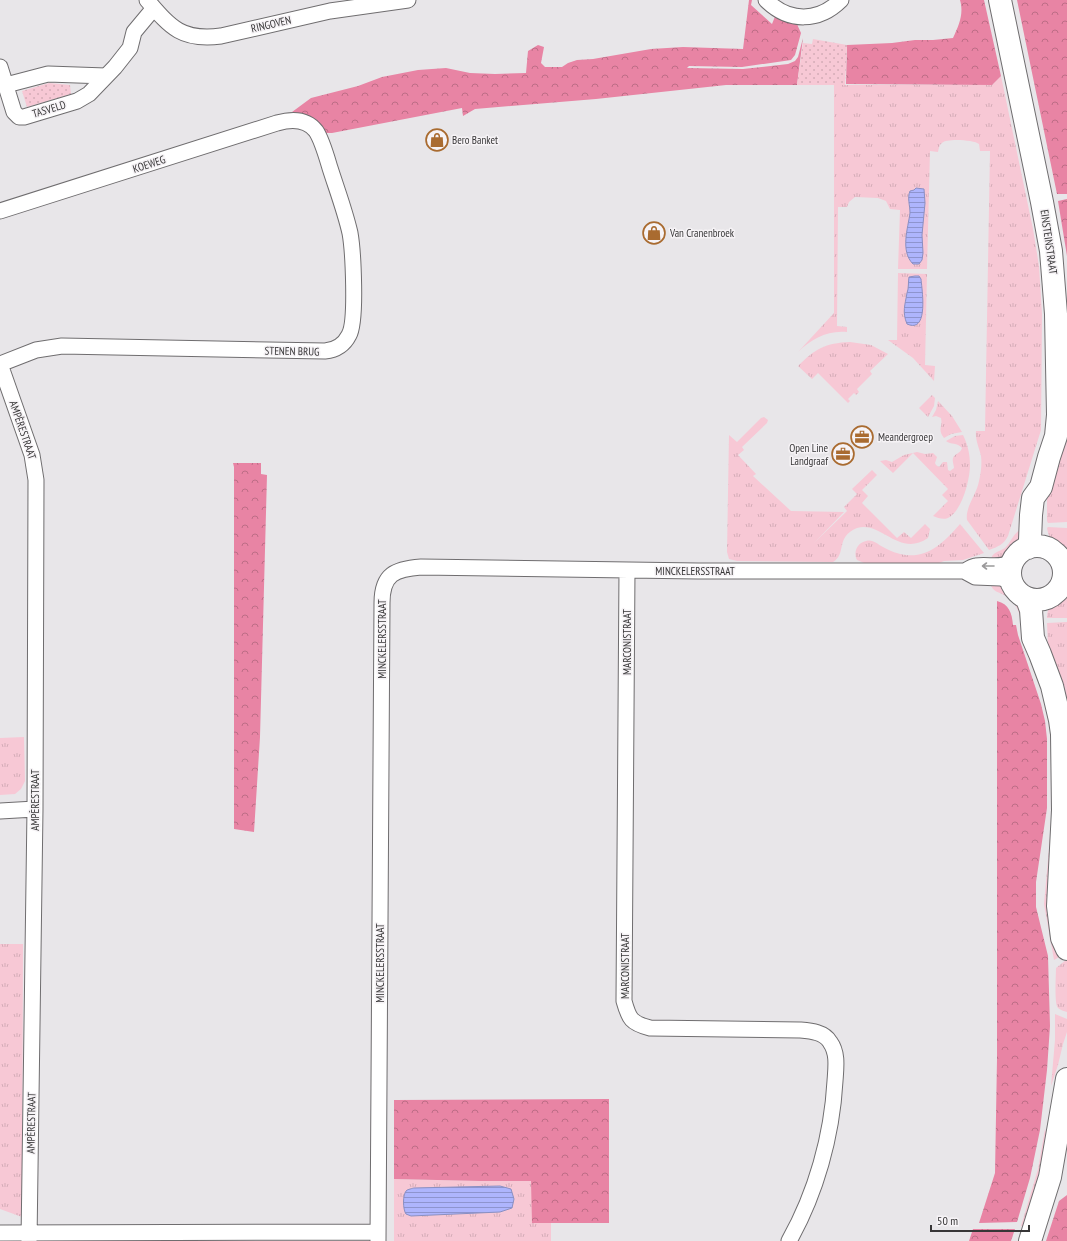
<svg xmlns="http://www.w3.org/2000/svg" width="1067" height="1241" font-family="'PT Sans Narrow',sans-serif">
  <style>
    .grass { fill: url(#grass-tufts); fill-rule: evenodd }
    .forest { fill: url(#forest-crowns) }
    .park { fill: url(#park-dots) }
    .water { fill: url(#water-rules); stroke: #8a8fc2 }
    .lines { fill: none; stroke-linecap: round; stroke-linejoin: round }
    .street-casing { stroke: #6f6d6f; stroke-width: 17 }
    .secondary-casing { stroke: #6f6d6f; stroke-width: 24 }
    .street { stroke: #fff; stroke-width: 15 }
    .secondary { stroke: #fff; stroke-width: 22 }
    .oneway { stroke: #9b9a9b }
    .labels { text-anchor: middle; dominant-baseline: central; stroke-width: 3; stroke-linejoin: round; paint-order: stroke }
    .street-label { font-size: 11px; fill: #373637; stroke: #f6f3f6 }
    .poi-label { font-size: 11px; fill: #373637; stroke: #f6f3f6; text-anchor: start }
  </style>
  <defs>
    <pattern id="grass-tufts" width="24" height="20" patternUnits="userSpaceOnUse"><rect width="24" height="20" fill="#f7c8d5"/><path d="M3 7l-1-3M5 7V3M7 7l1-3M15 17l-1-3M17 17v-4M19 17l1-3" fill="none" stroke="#d4acb7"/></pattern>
    <pattern id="forest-crowns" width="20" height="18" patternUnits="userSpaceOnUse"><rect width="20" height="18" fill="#e884a4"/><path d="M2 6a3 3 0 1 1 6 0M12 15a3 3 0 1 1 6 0" fill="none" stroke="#bd6d86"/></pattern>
    <pattern id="park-dots" width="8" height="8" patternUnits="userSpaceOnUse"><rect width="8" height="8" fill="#f7c8d5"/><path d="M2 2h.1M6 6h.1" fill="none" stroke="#d4acb7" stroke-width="1.8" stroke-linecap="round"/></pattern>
    <pattern id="water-rules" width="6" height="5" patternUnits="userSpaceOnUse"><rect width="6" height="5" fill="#aeb5fd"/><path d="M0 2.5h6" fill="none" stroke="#8e94ce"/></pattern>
  </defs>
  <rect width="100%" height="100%" fill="#e8e6e9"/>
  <path class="grass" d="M1001,76l32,153 6,37 3,48 -1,116 -33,106c-4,8 -10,11 -19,14l-22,-30c-2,-13 10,-26 12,-39 2,-8 3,-17 2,-25 -2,-9 -6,-16 -5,-25h9l5,-280h-10l-1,-7c-5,-4 -32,-6 -37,-1 -3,2 -3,5 -4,9l-8,-1 -3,118h-29l2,-59 -10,-1 -4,-8 -8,-3 -23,-1 -6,5 -2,5h-9l-1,119 10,1v5c-19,-2 -36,7 -49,20l36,-39v-228h158z
    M898,273l29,1 -2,91 10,1 -1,15 -21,-23 -25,-18h9z
    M850,342l21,3 17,9 -18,17 2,3 -15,15 2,3 -3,3 -2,-2 -6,6 2,2 -2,2 -30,-30 -6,6 -14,-13c17,-17 27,-23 52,-24z
    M932,395l3,3 -1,8 -6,11 -9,-9z
    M938,401l14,15 10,16 -11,2 -7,4c-7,-9 -1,-11 -3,-20l-5,-2 -4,1 4,-7z
    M764,417l4,3 -1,3 -25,24 2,3 -6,5 18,19 -3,2 38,35 53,1 -30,31 33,-32 -3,-4 13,-13 -5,-5 20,-19 5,5 -15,15 6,6 -6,7 35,35 7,-6 7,6 14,-14 5,5 -2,9c-29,20 -47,-18 -71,-10 -22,9 -10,26 -24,34l-96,-1 -8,-2 -2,-7 2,-117 8,7 24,-24z
    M1067,425v97l-19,1 -1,-2v-22l2,-15z
    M963,435c5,10 7,20 7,30 0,15 -8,46 -22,53 -5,2 -10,0 -15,-2l15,-15 -6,-6 6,-6 -35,-36 -20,20 -13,-12 6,-1 6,2 12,-7 13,-3 8,2 8,-1 4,4 -2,6 1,2 3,2 4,-5h4l1,8 2,1 4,-3c0,-3 -2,-7 -1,-10 2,-5 7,-4 9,-10 -5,-6 -11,-3 -16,-7l9,-5z
    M960,524l24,29 -21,7 -19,1 -5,2h-75l-7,-3c-4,-8 0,-17 9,-19 7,-2 11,3 17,6 34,19 55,3 77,-23z
    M1048,527l19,1v37c-4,-15 -17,-19 -20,-37z
    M1023,528l-4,18 -16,13 -12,2c0,-9 8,-9 14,-13 7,-7 8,-15 18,-20z
    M1067,580v38h-20c0,-17 16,-23 20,-38z
    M991,583l14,3 11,11 3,4 3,17 -2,-1c-2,-9 -6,-16 -14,-21 -6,-4 -15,-4 -15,-13z
    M1067,622v95l-19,-70 -1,-24z
    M1021,623h3l28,97 11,235 -9,5 -10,-56 8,-89v-68l-2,-22 -6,-29 -21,-61z
    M24,737l1,44 -4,8 -6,5 -15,1v-57z
    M0,944h23l-1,273 -22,-8z
    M1066,960h1v52c-3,-1 -7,-2 -9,-4 -4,-4 -2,-33 -2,-40z
    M1055,1014l12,5v13l-4,12 -5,21 -7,21 4,-46z
    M1045,1129l4,13 -23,86 -5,-2 17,-57z
    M394,1179l86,2h52v42h19v18h-157zM512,1208l-12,4 -89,4z"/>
  <path class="forest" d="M749,0h3l-1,5 21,19 4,-10 20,8 5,11 -6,22 -4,5 -49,7 -53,-1 -2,2 56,1 45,-5 7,-3 3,-4 5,-19 -6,47h-71l-130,14 -121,10 -12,7 -1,-8 -130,25h-7l-23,-19 -10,-2 19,-14 47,-12 24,-9 36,-7 28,-2 24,5 25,1 31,-1 2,-22 10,-6 6,2 -3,16 4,4h17l6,-4 9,-3 16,-1 58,-10 32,-2 60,2z
    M960,0h24l17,76 -9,9 -146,-1 1,-39 45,-2 23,-3h18l20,-2c6,-13 11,-24 7,-38z
    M1017,0h50v194h-10z
    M1067,199v57l-9,-55z
    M233,463h28v11l6,1 -7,262 -6,95 -20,-3v-362z
    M997,601c12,3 15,12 16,24h3l2,10 23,69 4,17 2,18v69l-11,74v25l12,49 2,70 -3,44 -7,60 -10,48 -13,44 -38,1 16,-50 2,-114z
    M609,1099v124h-77l-1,-42h-51l-86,-2v-79z
    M1067,1195v46h-21l13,-40z
    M973,1229h42l-4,12h-42z"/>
  <path class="park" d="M813,39l34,6 -2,40h-48l6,-42 9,1z
    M49,83l21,2 1,9 -44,13 -5,-16z"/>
  <path class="water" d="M916,188l8,1 1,14 -3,32 1,18 -1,7 -3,4h-6c-13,-13 -5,-36 -3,-51 0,-8 -3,-15 0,-22l4,-1z
    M915,276h4l2,3c1,11 8,55 -14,45 -5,-12 -2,-19 0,-31 2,-5 1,-11 2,-16z
    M500,1186l11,3 3,10 -2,9 -12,4 -89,4 -5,-2c-3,-4 -4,-20 1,-24 0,0 6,-2 7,-2z"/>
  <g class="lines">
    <g class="street-casing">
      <path id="street" d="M147,0c24,28 35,41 74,36l109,-25 78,-11
        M766,0c23,23 53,22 75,0
        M0,67l14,45 5,5h5l53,-16 12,-7 26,-27 15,-19 4,-16 20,-24
        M6,85l42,-11 58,2
        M0,211l277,-88c14,-4 29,-5 39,8 6,9 11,27 14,37 7,22 15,43 20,65 3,17 7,88 -1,102 -5,10 -13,15 -24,16l-263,-5 -26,4 -36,14
        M0,364l32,91 4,25 -1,329 -6,432
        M627,570l-3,431c5,18 7,22 26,27l150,2c11,1 24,2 30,12 8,11 6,25 5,39 -3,55 -19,112 -46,160
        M964,571c4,-1 8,-5 12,-5 12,-2 25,3 36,-4
        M0,811l35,-2
        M0,1233l378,-1
        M378,1241l4,-638c0,-29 13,-34 39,-36l277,4h266l11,6 26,1 10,3"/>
    </g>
    <g class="secondary-casing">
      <path id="secondary" d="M1000,0l42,202 9,49 5,63 2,101 -2,21 -7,21 -8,30 -8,11 -2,17 -1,25 -2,8
        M1010 573a27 27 0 1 1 54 0a27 27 0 1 1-54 0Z
        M1027,599l4,11 2,28 7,16 12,32 8,34 2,14 1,76 -5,96 4,32 5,11
        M1030,1241l20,-64 17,-98"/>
    </g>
    <use href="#street" class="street"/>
    <use href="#secondary" class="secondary"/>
  </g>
  <defs><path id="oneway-shaft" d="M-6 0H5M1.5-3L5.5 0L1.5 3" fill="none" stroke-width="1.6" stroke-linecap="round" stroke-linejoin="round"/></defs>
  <use class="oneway" href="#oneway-shaft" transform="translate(988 566) rotate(180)"/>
  <defs>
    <g id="shop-ring" transform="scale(1.15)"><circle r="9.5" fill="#f6f3f6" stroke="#a96b30" stroke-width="1.5"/><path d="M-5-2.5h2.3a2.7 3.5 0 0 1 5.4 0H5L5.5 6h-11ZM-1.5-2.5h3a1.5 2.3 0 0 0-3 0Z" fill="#a96b30"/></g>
    <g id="office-ring" transform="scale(1.15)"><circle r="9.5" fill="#f6f3f6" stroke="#a96b30" stroke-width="1.5"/><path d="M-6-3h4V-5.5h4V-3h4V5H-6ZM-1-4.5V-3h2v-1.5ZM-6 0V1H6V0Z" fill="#a96b30"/></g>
  </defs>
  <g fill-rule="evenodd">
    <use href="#shop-ring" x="437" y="140"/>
    <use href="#shop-ring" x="654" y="233"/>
    <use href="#office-ring" x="862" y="437"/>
    <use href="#office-ring" x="843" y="454"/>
  </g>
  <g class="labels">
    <g class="street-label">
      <text transform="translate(271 24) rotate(-13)">RINGOVEN</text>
      <text transform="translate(49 109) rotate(-17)">TASVELD</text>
      <text transform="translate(149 164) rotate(-18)">KOEWEG</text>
      <text transform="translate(1049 242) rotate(82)">EINSTEINSTRAAT</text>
      <text transform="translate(292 351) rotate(1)">STENEN BRUG</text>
      <text transform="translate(23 430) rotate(71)">AMPÈRESTRAAT</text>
      <text x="695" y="571">MINCKELERSSTRAAT</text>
      <text transform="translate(382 639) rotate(-90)">MINCKELERSSTRAAT</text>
      <text transform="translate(627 642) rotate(-90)">MARCONISTRAAT</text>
      <text transform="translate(35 800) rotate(-90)">AMPÈRESTRAAT</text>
      <text transform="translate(380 963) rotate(-90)">MINCKELERSSTRAAT</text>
      <text transform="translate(625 966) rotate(-90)">MARCONISTRAAT</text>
      <text transform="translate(31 1123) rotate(-89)">AMPÈRESTRAAT</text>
    </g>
    <g class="poi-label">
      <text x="452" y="140">Bero Banket</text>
      <text x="670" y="233">Van Cranenbroek</text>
      <text x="878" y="437">Meandergroep</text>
      <text x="828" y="448" text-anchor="end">Open Line<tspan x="828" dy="13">Landgraaf</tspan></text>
    </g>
  </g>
  <path d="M931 1225v6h98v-6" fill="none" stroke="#373637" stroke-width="2"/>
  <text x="937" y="1225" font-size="12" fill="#373637" stroke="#f6f3f6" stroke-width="3" paint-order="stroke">50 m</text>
</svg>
